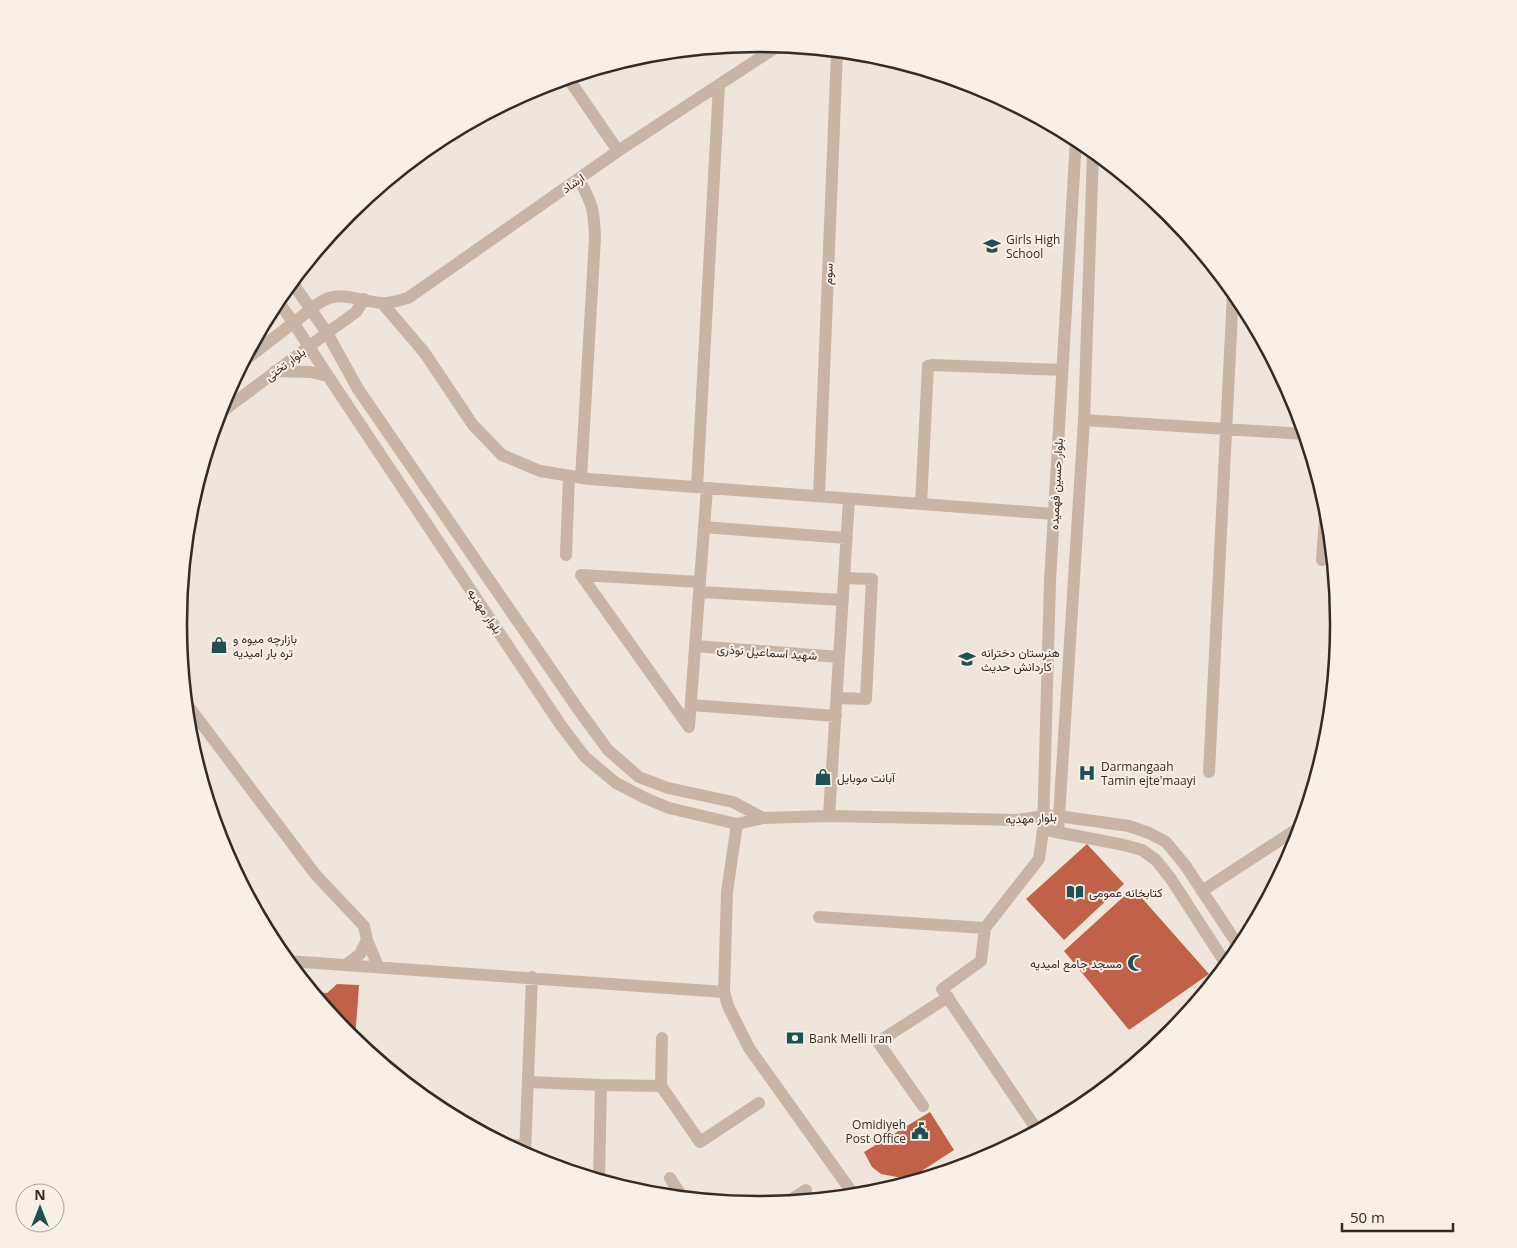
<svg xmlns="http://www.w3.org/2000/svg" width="1517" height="1248" font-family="'Open Sans',Vazirmatn,sans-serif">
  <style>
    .building { fill: #c16147 }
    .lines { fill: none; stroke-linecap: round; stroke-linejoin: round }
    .minor { stroke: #c8b5a6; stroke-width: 12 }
    .tertiary { stroke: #c8b5a6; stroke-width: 12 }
    .secondary { stroke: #9b8478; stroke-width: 12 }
    .labels { text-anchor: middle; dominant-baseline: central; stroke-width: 4; stroke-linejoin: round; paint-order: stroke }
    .street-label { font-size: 12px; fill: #342b27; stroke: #f8efe6 }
    .poi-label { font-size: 12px; fill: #342b27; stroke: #f8efe6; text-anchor: start }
    .rim { fill: none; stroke: #342b27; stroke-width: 2.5 }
  </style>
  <rect width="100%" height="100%" fill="#f0e5da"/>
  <path class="building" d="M1087,844l37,40 -60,56 -38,-41z
    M1133,888l76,86 -80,56 -65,-79z
    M337,984l22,1 -4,55 -7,-6 -34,-42 13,1z
    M930,1112l24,38 -40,26 -17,1 -16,-3 -9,-7 -8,-15z"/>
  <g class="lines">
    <path class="minor" d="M568,78l50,73
      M579,180c14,24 15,31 16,58l-14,240
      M383,304l41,48 49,73 29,30 38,16 49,8 465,35
      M310,310c26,-24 41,-10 71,-7 8,1 19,-3 27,-5l210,-147 160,-105
      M327,333l29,-21 8,-13
      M1084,420l220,14
      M697,487l22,-402
      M819,496l18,-444
      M921,504l7,-138 5,-1 129,5
      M704,527l142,11
      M566,555l3,-79
      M1322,560l4,-56
      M700,582l-119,-7 108,152 18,-239
      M699,592l144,8
      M695,646l144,11
      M837,698l29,1 6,-120 -28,-1
      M186,703l129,171 49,52 3,14 -7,14 -13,10
      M691,705l145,11
      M1209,772l24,-479
      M829,816l20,-317
      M737,824l-10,68 -3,100 4,14 21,42 105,147
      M1202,891l98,-64
      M819,917l166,11 54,-69 4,-29
      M985,928l-4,33 -39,28 95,141
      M367,940l11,26
      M288,961l436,31
      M528,1082l73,3 -2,94
      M601,1085l60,1 39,56 59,-39
      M661,1086l1,-48
      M923,1106l-45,-64 70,-45
      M508,1145l17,1
      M525,1154l7,-177
      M670,1178l12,19
      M789,1201l17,-11"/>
    <path class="tertiary" d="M292,282l35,51 31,56 220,320 30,41 31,27 29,11 65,14 30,16
      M277,300l16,22 35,54 232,348 25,33 31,26 29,15 24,10 68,16 26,-6 66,-2 189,4 26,-4h14l71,10 20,7 17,9 19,23 55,83
      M245,360l65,-50
      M275,371l35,1 18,4
      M219,414l108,-81
      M1043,830l7,-249 26,-442
      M1051,831l73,14 18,5 14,10 15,19 55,85
      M1058,832l26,-412 9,-268"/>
    <path class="secondary" d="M1066,1115l30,-21"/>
  </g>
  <defs>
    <g id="school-bare" transform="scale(1.35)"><path d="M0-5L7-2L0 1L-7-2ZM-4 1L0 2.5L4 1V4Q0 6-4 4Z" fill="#1e5154" stroke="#f8efe6" stroke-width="2.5" paint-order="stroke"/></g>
    <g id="shop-bare" transform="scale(1.35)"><path d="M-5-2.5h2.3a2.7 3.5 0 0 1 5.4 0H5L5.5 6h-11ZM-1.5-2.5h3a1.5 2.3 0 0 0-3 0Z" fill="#1e5154" stroke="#f8efe6" stroke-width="2.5" paint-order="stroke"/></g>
    <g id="hospital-bare" transform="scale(1.35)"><path d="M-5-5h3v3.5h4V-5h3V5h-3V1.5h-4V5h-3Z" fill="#1e5154" stroke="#f8efe6" stroke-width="2.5" paint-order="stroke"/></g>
    <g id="library-bare" transform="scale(1.35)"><path d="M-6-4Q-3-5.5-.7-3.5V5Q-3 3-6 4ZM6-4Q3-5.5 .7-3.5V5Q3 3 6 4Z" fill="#1e5154" stroke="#f8efe6" stroke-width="2.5" paint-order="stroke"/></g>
    <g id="mosque-bare" transform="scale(1.35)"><path d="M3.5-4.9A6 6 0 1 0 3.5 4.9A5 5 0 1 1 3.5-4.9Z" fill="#1e5154" stroke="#f8efe6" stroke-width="2.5" paint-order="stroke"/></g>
    <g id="bank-bare" transform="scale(1.35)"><path d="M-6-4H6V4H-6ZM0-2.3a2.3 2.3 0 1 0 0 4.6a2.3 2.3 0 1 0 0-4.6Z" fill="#1e5154" stroke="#f8efe6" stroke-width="2.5" paint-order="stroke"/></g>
    <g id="civic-bare" transform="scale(1.35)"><path d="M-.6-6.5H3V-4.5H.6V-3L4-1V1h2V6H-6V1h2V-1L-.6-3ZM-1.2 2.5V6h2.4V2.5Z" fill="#1e5154" stroke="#f8efe6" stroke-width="2.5" paint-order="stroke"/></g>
  </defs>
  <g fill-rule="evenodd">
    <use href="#school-bare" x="992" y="246"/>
    <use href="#shop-bare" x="219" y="645"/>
    <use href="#school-bare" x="967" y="659"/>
    <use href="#hospital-bare" x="1087" y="773"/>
    <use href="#shop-bare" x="823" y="777"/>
    <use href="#library-bare" x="1075" y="892"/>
    <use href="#mosque-bare" x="1136" y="963"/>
    <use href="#bank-bare" x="795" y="1038"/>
    <use href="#civic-bare" x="920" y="1131"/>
  </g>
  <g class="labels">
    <g class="street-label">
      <text transform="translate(573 183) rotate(-35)">ارشاد</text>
      <text transform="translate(828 274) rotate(-88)">سوم</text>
      <text transform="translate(285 364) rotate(-37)">بلوار تختی</text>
      <text transform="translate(1056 484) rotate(-87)">بلوار حسین فهمیده</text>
      <text transform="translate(485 611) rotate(56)">بلوار مهدیه</text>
      <text transform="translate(767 652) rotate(4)">شهید اسماعیل نوذری</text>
      <text transform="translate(1031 818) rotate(-3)">بلوار مهدیه</text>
    </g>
    <g class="poi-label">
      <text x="1006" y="239">Girls High<tspan x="1006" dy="14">School</tspan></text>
      <text x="233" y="638">بازارچه میوه و<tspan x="233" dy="14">تره بار امیدیه</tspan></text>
      <text x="981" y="652">هنرستان دخترانه<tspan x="981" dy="14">کاردانش حدیث</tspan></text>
      <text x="1101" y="766">Darmangaah<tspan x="1101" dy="14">Tamin ejte'maayi</tspan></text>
      <text x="837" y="777">آبانت موبایل</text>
      <text x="1089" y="892">کتابخانه عمومی</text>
      <text x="1122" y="963" text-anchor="end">مسجد جامع امیدیه</text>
      <text x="809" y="1038">Bank Melli Iran</text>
      <text x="906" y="1124" text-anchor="end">Omidiyeh<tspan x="906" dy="14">Post Office</tspan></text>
    </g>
  </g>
  <path d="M0 0H1517V1248H0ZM758 52H759A571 571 0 0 1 1330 623V625A571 571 0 0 1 759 1196H758A571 571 0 0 1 187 625V623A571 571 0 0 1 758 52Z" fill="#f8efe6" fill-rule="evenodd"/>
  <path class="rim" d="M758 52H759A571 571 0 0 1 1330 623V625A571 571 0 0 1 759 1196H758A571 571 0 0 1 187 625V623A571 571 0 0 1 758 52Z"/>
  <g transform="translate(40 1208)"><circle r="24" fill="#f8efe6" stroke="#aaa19a"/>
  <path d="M0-4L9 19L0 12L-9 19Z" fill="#1e5154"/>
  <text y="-8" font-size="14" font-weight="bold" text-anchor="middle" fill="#342b27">N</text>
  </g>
  <path d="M1342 1223v8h111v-8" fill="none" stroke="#342b27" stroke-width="2.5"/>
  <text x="1350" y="1223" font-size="15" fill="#342b27" stroke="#f8efe6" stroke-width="4" paint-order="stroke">50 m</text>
</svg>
